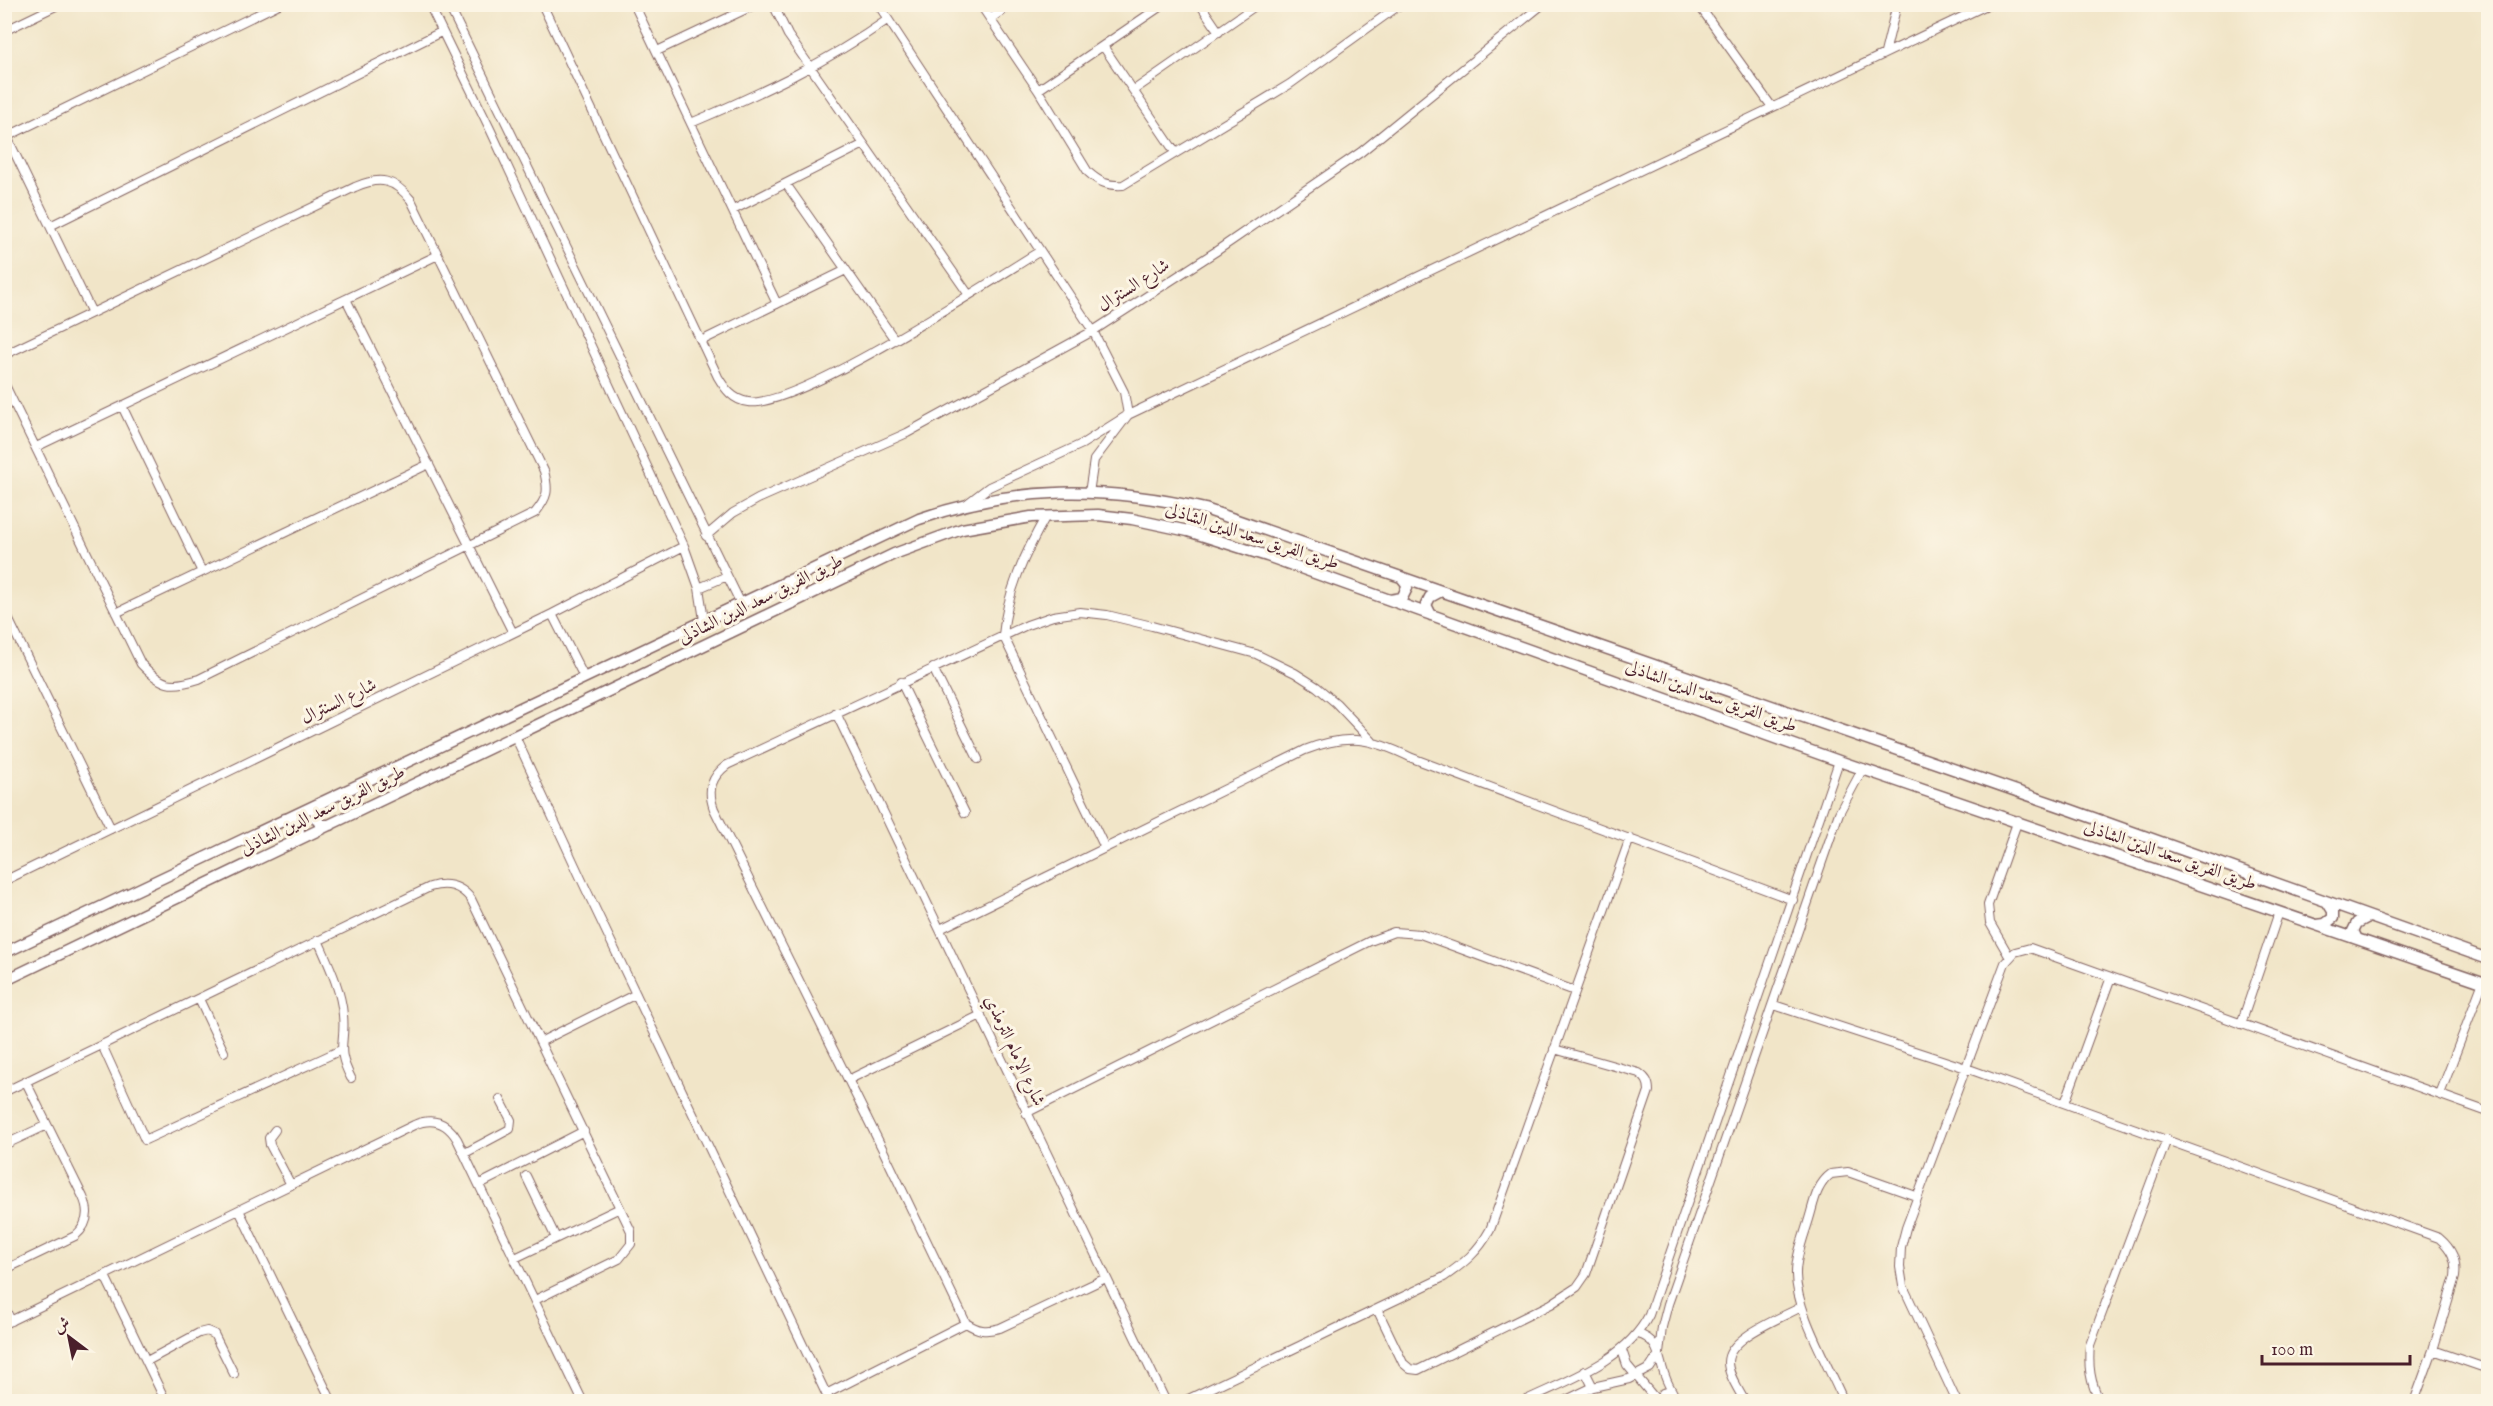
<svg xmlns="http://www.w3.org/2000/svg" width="2493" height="1406" font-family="'IM FELL English',Amiri,serif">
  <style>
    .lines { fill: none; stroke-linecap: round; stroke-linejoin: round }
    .street-casing { stroke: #846462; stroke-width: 10 }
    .secondary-casing { stroke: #846462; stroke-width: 13 }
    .street { stroke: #fff; stroke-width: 8 }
    .secondary { stroke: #fff; stroke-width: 10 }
    .labels { text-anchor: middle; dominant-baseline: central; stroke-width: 6; stroke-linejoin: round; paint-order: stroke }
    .street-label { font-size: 18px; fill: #4a1f2b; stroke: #fcf5e5 }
  </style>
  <rect width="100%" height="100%" fill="#fcf5e5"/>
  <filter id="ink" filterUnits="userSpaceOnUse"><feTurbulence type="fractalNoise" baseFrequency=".0167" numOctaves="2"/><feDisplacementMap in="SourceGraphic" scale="12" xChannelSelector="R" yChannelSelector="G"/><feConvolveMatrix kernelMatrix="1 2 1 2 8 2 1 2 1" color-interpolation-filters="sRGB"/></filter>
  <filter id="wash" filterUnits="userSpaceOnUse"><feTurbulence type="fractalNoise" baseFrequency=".008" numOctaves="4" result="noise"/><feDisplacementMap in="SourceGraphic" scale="24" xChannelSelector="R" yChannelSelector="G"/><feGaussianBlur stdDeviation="1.35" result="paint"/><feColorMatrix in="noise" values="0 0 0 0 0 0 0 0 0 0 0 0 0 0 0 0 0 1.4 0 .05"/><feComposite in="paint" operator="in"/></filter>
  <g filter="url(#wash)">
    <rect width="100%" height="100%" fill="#f1e5c8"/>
  </g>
  <g filter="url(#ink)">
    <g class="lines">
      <g class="street-casing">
        <path id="street" d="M429,4l62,127 193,415 15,42 5,32
          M448,4l293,600
          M542,4l176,373c7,12 15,23 30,25 47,8 243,-121 292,-151
          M634,4l143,300
          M773,4l15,31 181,260
          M878,4l215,327 31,61 4,23 -34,45 -5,33
          M980,4l58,86 50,82c11,10 19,14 35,13l167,-101 111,-80
          M1200,4l19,28
          M1698,4l74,103
          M990,19l22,-15
          M4,31l56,-27
          M1103,46l72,106
          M657,51l100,-47
          M1885,53l12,-49
          M1038,90l126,-86
          M1134,90l124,-86
          M691,123c68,-29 135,-60 196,-103
          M7,137l85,176
          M4,138l275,-134
          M786,184l109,156
          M733,210l131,-66
          M50,226l391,-194
          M346,299l167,334
          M701,341l145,-71
          M4,355l351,-168c25,-11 39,-8 56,13l133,271c5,20 4,26 -9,42l-336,166c-28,9 -37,7 -58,-15l-137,-281
          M122,406l80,166
          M36,447l402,-192
          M968,503l21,-16 93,-43 46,-29 861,-411
          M1046,516c-21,37 -39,76 -43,119l102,213
          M706,536l27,-23 25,-14 149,-66 186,-102 122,-79 146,-100 182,-148
          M699,588l28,-12
          M4,610l107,219
          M116,613l313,-149
          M552,614l32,63
          M933,668l45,91
          M901,682l64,131
          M836,713l330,689
          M515,736l69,149 246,517
          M4,881l548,-267 132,-68
          M940,929l365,-179c43,-17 66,-12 107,8l381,142
          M318,940c10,23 23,49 25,75 3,29 -8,32 8,63
          M2009,956l-19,-33 -2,-18 30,-85
          M199,999l25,53
          M1774,1005l192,63 473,170c13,11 18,22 16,39l-22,73 -19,52
          M2241,1024l38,-112
          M540,1042l96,-48
          M102,1045l43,95 196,-90
          M848,1080l133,-65
          M4,1092l426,-205c17,-5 30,-2 41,12l160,332v13l-12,15 -84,41
          M2440,1094l43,-112
          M2065,1103l46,-126
          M1026,1113l344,-172 24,-9 26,2 155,57
          M275,1130l-6,8 1,7 21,40
          M4,1145l43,-20
          M465,1153l45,-24 1,-9 -11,-21
          M526,1176l30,62
          M480,1184l104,-53
          M239,1210l93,192
          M515,1258l105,-50
          M4,1270l71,-34c13,-11 15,-24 8,-39l-57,-115
          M105,1276l61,126
          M1106,1278l-106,50c-14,4 -22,3 -34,-5l-85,-177 -167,-337c-7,-19 -3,-32 13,-44l300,-140 26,-9 27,-4 27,3 45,11 104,28 39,19 22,14 19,16 36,38
          M4,1306l7,15
          M1377,1309l26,54 7,6 8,1 133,-66 26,-17 9,-13 63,-183c0,-9 -3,-13 -10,-18l-85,-24
          M4,1324l410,-199c18,-8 33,-3 43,14l126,263
          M1638,1334c22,6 20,24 27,42 3,9 8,17 13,26
          M1622,1350l5,15 31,37 5,-9 9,-2
          M2433,1350l55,19
          M147,1361l52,-28 8,-2 7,3 20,40
          M1585,1371l8,16
          M826,1394l140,-71
          M1182,1402l262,-125c20,-14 34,-25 46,-47l140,-392
          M1522,1402c45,-22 103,-40 127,-87l190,-554
          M1562,1402l31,-15 36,-8 21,-11 9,-14 3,-27 6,-23 171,-491 24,-45
          M1745,1402c-6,-12 -17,-27 -17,-40 0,-25 54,-44 73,-55
          M1844,1402c-15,-36 -49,-92 -48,-129 0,-18 8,-37 13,-54 5,-16 7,-34 22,-45l17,-2 68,24
          M1957,1402l-54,-116 -3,-19 1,-20 5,-19 99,-265 10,-11 15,-4 458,164
          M2100,1402c-10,-20 -12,-36 -10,-57l77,-206"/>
      </g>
      <g class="secondary-casing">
        <path id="secondary" d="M786,581l11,3 3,4 -3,11 -4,4
          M1390,600l12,-2 5,-10 -1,-5 -4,-5
          M1431,615l-5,-10 4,-8 11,-6
          M322,802l-5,6 -2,9 6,8h10
          M285,819l9,2 5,7 -1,10 -4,4
          M2317,925l8,-1 8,-6v-7l-5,-8
          M2357,939l-4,-8 4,-8 11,-6
          M4,953l915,-434c97,-34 187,-33 286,-10l866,301 417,149
          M4,981l890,-427 68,-25 69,-12 67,-2 34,4 56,12 79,25 572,205 649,223"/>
      </g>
      <use href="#street" class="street"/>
      <use href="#secondary" class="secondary"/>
    </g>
  </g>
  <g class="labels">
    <g class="street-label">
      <text transform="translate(1134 286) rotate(-33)">شارع السنترال</text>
      <text transform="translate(1252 537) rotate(18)">طريق الفريق سعد الدين الشاذلى</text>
      <text transform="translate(761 600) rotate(-26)">طريق الفريق سعد الدين الشاذلى</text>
      <text transform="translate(1711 697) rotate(20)">طريق الفريق سعد الدين الشاذلى</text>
      <text transform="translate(339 702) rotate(-26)">شارع السنترال</text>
      <text transform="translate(323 811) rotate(-26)">طريق الفريق سعد الدين الشاذلى</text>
      <text transform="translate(2170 856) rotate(19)">طريق الفريق سعد الدين الشاذلى</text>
      <text transform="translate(1014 1051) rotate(65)">شارع الإمام الترمذي</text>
    </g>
  </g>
  <rect width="2493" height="1406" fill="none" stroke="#fcf5e5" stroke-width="24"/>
  <g transform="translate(69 1337) rotate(328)" stroke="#fcf5e5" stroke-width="4.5" paint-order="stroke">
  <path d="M0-4.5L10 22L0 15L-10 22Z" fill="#4a1f2b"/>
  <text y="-9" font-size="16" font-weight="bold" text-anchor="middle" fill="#4a1f2b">ش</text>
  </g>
  <path d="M2262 1355v9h148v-9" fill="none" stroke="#4a1f2b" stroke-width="3"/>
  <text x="2271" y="1355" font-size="18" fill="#4a1f2b" stroke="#fcf5e5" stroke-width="4.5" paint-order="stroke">100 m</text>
</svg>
